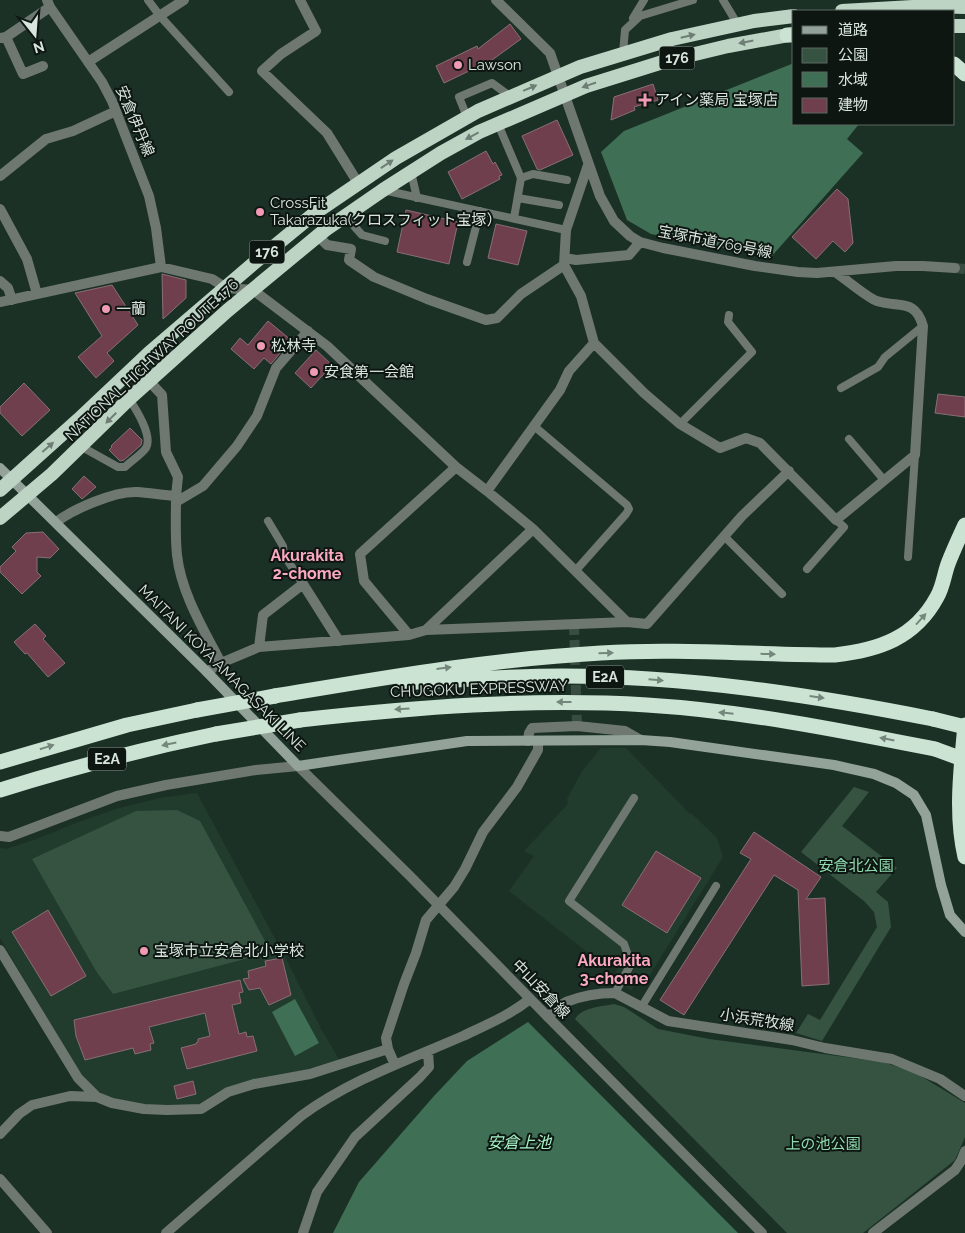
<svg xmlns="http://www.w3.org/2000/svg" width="965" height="1233" font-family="Raleway,'Noto Sans JP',sans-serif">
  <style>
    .built { fill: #213c2d }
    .green { fill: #365342 }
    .water { fill: #3f6f54 }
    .building { fill: #6f3f4e; stroke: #896f75 }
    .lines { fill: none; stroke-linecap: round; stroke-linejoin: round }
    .pedestrian-tunnel { stroke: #384c41; stroke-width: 10; stroke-dasharray: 10 5; stroke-linecap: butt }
    .minor-tunnel { stroke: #384c41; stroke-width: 10; stroke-dasharray: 10 5; stroke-linecap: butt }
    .service { stroke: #6e7871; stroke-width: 8 }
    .pedestrian { stroke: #6e7871; stroke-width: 10 }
    .minor { stroke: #6e7871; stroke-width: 10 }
    .tertiary { stroke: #6e7871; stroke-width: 10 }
    .secondary { stroke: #93a399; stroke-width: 10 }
    .trunk { stroke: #bdd4c5; stroke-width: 14 }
    .motorway { stroke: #cae3d3; stroke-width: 15 }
    .motorway-bridge { stroke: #cae3d3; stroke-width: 15 }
    .oneway { fill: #6e7e74 }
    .oneway2 { fill: #75877c }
    .poi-dot { fill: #f19ab3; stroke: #0d1611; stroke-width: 2 }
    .labels { text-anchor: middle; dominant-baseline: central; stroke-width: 4; stroke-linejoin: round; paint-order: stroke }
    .shield { fill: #0d1611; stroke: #9ba7a0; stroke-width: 1 }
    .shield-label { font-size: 14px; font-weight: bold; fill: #d8e5dd }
    .poi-label { font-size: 15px; fill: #d8e5dd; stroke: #0d1611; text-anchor: start }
    .street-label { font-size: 15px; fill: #d8e5dd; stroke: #0d1611 }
    .park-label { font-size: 15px; fill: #8fdbaf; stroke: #0d1611 }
    .neighbourhood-label { font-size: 16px; font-weight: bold; fill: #fba9c0; stroke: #0d1611 }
    .water-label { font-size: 16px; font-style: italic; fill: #a6f3c6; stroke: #0d1611 }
  </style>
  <rect width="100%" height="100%" fill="#1c3125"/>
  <path class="built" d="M601,748h25l64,66 1,-1 26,25 6,19 -75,121 -7,-3 -10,15 -18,-10 5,-13 -14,-9 -4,4 -91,-71 25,-35 -10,-5 44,-47 -1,-5 14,-26z
    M197,793l91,170 33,66 19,32 -22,8 -38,5 -40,9 -21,8 -23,15 -50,-1 -28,-5 -17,-6 -18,-14 -83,-142v-90l6,1 31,-10 39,-16 40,-14 44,-11z"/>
  <path class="green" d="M854,787l15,5 -27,34 55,42 -21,24 12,10 3,25 -69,114 -26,-8 12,-19 12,6 57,-93 -3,-15 -10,-11 -63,-49z
    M177,810l23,11 71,131 -158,42 -17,-23 -64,-112 104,-48z
    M614,1004l10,3 34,22 51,10 174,23 31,10 51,31v34l-10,23 -92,73h-76l-212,-214c8,-12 25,-12 39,-15z"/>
  <path class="water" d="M794,63v61h65l-12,15 16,14 -92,104 -120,-23 -24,-14 -26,-68 23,-21z
    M295,999l24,44 -24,13 -23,-44z
    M528,1022l210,211h-405l26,-51 75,-86 33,-35z"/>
  <path class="building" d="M510,24l11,15 -29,21 -48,23 -8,-17 41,-20 1,3z
    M653,84l5,16 -24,7 1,3 -24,10 3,-23z
    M557,120l16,35 -33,15 -3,-1 -15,-33z
    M486,151l7,13 2,-2 7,13 -3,1 1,3 -38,20 -14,-27z
    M837,189l11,10 5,44 -8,9 -12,-11 -17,18 -24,-22z
    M406,210l52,12 -9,42 -52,-12z
    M496,224l31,7 -9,34 -30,-7z
    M162,274l24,6v18l-23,21z
    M112,285l26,40 -31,28 7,8 -18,17 -18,-21 24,-21 -27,-43z
    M268,321l23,19 -20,24 -7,-6 -10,11 -23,-20 9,-11 8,7z
    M316,350l16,15 -21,23 -16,-15z
    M24,383l26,27 -28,26 -22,-23v-6z
    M938,394l27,3v20l-30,-4z
    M130,428l12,12 -1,5 -17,15 -4,1 -11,-11 3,-3 -1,-1z
    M84,476l12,11 -14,12 -10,-10z
    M43,532l16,17 -9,9 -13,-1v15l4,4 -19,18 -22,-22v-5l16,-16 -4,-4 14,-14z
    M35,624l11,12 -3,3 22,24 -17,14 -21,-24 -2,1 -11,-12z
    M754,832l67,45 -15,22 19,-1 4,86 -27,2 -4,-96 -24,-15 -90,140 -24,-15 91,-141 -11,-6z
    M656,851l45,27 -34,55 -45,-28z
    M48,910l38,66 -35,20 -39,-64z
    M282,958l9,37 -22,10 -9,-17 -11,2 -6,-11 6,-1 -1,-7 18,-5 -1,-5z
    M240,980l3,12 -4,1 2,10 -9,2 7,29 7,-2 1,5 6,-1 4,15 -70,18 -6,-21 15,-4v-1l2,-1v-3l12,-3 -5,-23 -56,14 5,16 -4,1 1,6 -16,4 -2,-6 -48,12 -9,-24 -2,-16z
    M193,1081l3,13 -19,5 -3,-13z"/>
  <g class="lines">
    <path class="pedestrian-tunnel" d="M574,625l3,101"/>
    <path class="minor-tunnel" d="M955,268l10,1"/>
    <path class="service" d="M148,0l12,16 69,76
      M723,0l15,25
      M633,18l11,-18
      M623,53l2,-23 15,-14 53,-16
      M467,117l-8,-20 33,-14 19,14
      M498,124l23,54 -7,40
      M411,172l6,26
      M521,178l12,-4 34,6
      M383,190l183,40
      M518,198l41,7
      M345,216l17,19 23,6
      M467,262l13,-51
      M841,388l37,-21 7,-10 38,-31
      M680,424l72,-72 -24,-30 1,-7
      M534,426l93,79 2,4 -3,5 -48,54
      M849,439l35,41
      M82,447l36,20h7c6,-6 16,-12 21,-19 7,-12 -10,-39 -17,-49
      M268,521l15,25 1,9 19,29
      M724,536l58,58
      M908,557l7,-102
      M807,569l37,-42 -8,-7
      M615,993l16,-29 -7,-20 -55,-43 65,-103
      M642,1006l74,-120"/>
    <path class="pedestrian" d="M528,741l1,-8 3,-5 45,-2 48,5 16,9"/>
    <path class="minor" d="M47,0l3,7 52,75 10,19 37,95 7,32 5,39
      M300,0l16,31 -35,23 -19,17 65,62 31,50
      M496,0l54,53 50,143 14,25 16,15 10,6 23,6 92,18 43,6 19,1 79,-7h27l32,2
      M6,37l17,37 20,-8
      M1,38l5,-1 44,-30
      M88,62l96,-62
      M588,165l-22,65 -2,35 17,31 13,47 50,50 36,31 40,24 26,-10 14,5 76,77 79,-65 8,-129c-8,-28 -24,-18 -46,-25 -11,-4 -31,-22 -42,-29
      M0,176l46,-37 27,-8 43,-20
      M0,209l27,50 10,35
      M318,236l9,9 24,4 -2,11 25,17 53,22 59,21 11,-2 24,-24 43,-29
      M565,258l11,2 53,-5 11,-13
      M0,281l8,7 4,12
      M0,302l161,-35 51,12 14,9 27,2 74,56 129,121 31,24 46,38 94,93
      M149,381l13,14 4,57 12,25 -2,19
      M487,491l73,-101 9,-19 25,-28
      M176,502l27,-16 34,-40 20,-30 19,-48 32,-37
      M56,522c18,-13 58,-31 81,-30 13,1 26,3 39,4 0,20 -1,40 1,59 4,38 27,75 44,108
      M426,630l107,-101
      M409,635l-45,-54 -4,-27 96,-87
      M259,647l4,-32 40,-31 36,57
      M207,672l14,-9 38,-16 150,-12 17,-5 201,-8 20,2 95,-108 47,-45
      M0,836l9,1 108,-41 49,-11 90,-15 42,-4
      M0,950l78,128 19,19 15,6 32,6 23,1 34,-1 27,-17 26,-8 56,-10 78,-25
      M548,1017c5,-5 11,-12 18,-15 15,-6 34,-9 49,-9l53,28 124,19 33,8 67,11 48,20 25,17
      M395,1065l-7,-16 -2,-11 18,-54 12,-31 10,-33 28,-33 11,-18 18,-37 34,-45 21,-37v-9
      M0,1134l19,-20 13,-9 38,-9 27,1
      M0,1179l47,54
      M166,1233l135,-117c49,-36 107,-56 162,-80 23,-11 47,-21 67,-37
      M303,1233l14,-41 38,-55 65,-60 9,-10 -1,-16
      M873,1233l82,-63 6,-9 4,-10"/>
    <path class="tertiary" d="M298,766l112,110 138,141 214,216"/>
    <path class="secondary" d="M0,468l207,204 91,94 169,-25 174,-1 29,2 164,23 40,9 22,9 18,12 12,20 15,70 9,30 15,17"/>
    <path class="trunk" d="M842,11l88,-5 35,1
      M954,26h11
      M0,490l78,-70 71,-67 105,-90 61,-50 81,-55 82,-47 102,-44 92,-28 82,-18 40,-5
      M0,518l52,-44 77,-75 98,-88 98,-81 58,-40 58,-37 38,-21 107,-46 80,-25 62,-15 66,-12"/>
    <path class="motorway" d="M787,35h7
      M954,64l11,10
      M404,683c53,-3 106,-7 159,-7 125,0 248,19 370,43
      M275,696c108,-18 216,-37 326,-43 78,-5 156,2 234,2 44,-5 80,-17 102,-58 6,-10 7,-22 11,-33 5,-13 11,-26 17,-39
      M300,720c116,-13 231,-22 347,-15 97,6 192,25 288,44
      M965,725c-4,43 -10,89 0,132
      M0,762l127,-37 70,-15
      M0,790c71,-22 143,-41 216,-56"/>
    <path class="motorway-bridge" d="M197,710l78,-14
      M933,719l32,8
      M216,734l84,-14
      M935,749l30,11"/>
  </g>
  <defs><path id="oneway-solid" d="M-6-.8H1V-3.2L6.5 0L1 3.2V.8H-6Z" transform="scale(1.25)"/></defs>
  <g class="oneway">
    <use href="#oneway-solid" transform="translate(688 36) rotate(-13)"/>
    <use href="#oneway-solid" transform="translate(746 42) rotate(169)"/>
    <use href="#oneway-solid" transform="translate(589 85) rotate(161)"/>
    <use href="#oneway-solid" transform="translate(530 88) rotate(-23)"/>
    <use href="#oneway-solid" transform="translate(472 136) rotate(152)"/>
    <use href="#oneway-solid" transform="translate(387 164) rotate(-34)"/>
    <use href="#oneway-solid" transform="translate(111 418) rotate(135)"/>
    <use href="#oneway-solid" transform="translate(48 447) rotate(-41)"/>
  </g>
  <g class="oneway2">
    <use href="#oneway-solid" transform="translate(921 619) rotate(-48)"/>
    <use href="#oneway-solid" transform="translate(606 653) rotate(-2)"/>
    <use href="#oneway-solid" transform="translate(768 654) rotate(1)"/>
    <use href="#oneway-solid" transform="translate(444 668) rotate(-7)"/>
    <use href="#oneway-solid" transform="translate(656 680) rotate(5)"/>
    <use href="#oneway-solid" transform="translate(817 697) rotate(8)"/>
    <use href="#oneway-solid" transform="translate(564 702) rotate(-180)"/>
    <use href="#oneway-solid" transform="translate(402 709) rotate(176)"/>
    <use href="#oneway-solid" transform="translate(726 713) rotate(-174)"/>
    <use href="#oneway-solid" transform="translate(887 739) rotate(-169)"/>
    <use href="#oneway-solid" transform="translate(169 744) rotate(168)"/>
    <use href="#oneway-solid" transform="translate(47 747) rotate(-17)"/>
  </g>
  <g class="poi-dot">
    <circle cx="458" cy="65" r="5"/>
    <path d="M642.5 92.5h5v5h5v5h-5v5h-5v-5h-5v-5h5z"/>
    <circle cx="260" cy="212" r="5"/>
    <circle cx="106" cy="309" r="5"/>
    <circle cx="261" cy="346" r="5"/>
    <circle cx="314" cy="372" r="5"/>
    <circle cx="144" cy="951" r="5"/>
  </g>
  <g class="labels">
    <g class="shield">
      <rect x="659.5" y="46.5" width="35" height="23" rx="4"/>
      <rect x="249.5" y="240.5" width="35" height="23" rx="4"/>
      <rect x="586" y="665.5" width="38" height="23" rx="4"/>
      <rect x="88" y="747.5" width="38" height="23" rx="4"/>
    </g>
    <g class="shield-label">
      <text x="677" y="58">176</text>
      <text x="267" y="252">176</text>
      <text x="605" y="677">E2A</text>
      <text x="107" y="759">E2A</text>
    </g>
    <g class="poi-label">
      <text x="468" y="65">Lawson</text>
      <text x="655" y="100">アイン薬局 宝塚店</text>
      <text x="270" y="203">CrossFit<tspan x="270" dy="17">Takarazuka(クロスフィット宝塚）</tspan></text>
      <text x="116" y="309">一蘭</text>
      <text x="271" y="346">松林寺</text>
      <text x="324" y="372">安食第一会館</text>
      <text x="154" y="951">宝塚市立安倉北小学校</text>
    </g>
    <g class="street-label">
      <text transform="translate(135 121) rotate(67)">安倉伊丹線</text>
      <text transform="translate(715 242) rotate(11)">宝塚市道769号線</text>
      <text transform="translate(152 360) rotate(-43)">NATIONAL HIGHWAY ROUTE 176</text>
      <text transform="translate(222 668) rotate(45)">MAITANI KOYA AMAGASAKI LINE</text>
      <text transform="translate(479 689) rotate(-2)">CHUGOKU EXPRESSWAY</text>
      <text transform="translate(541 989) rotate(46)">中山安倉線</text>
      <text transform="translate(757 1020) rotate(9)">小浜荒牧線</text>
    </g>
    <g class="park-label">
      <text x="856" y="866">安倉北公園</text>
      <text x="823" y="1144">上の池公園</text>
    </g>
    <g class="neighbourhood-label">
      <text x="307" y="555">Akurakita<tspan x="307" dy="18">2-chome</tspan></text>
      <text x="614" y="960">Akurakita<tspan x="614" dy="18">3-chome</tspan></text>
    </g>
    <g class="water-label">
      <text x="519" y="1142">安倉上池</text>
    </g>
  </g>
  <rect x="792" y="10" width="162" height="115" fill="#0d1611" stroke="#5e6963"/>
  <rect x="802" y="26" width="25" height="8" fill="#93a399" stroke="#5e6963"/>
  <text x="838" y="35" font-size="15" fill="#d8e5dd">道路</text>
  <rect x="802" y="48" width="25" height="15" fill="#365342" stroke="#5e6963"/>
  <text x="838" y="60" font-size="15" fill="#d8e5dd">公園</text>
  <rect x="802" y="72" width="25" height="15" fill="#3f6f54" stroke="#5e6963"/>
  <text x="838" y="85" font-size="15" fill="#d8e5dd">水域</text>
  <rect x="802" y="98" width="25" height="15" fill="#6f3f4e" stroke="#5e6963"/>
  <text x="838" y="110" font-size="15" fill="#d8e5dd">建物</text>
  <g transform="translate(35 35) rotate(163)" stroke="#0d1611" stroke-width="4" paint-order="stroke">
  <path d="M0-4L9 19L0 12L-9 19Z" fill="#d8e5dd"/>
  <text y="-8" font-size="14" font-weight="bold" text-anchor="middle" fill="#d8e5dd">N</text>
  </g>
</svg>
